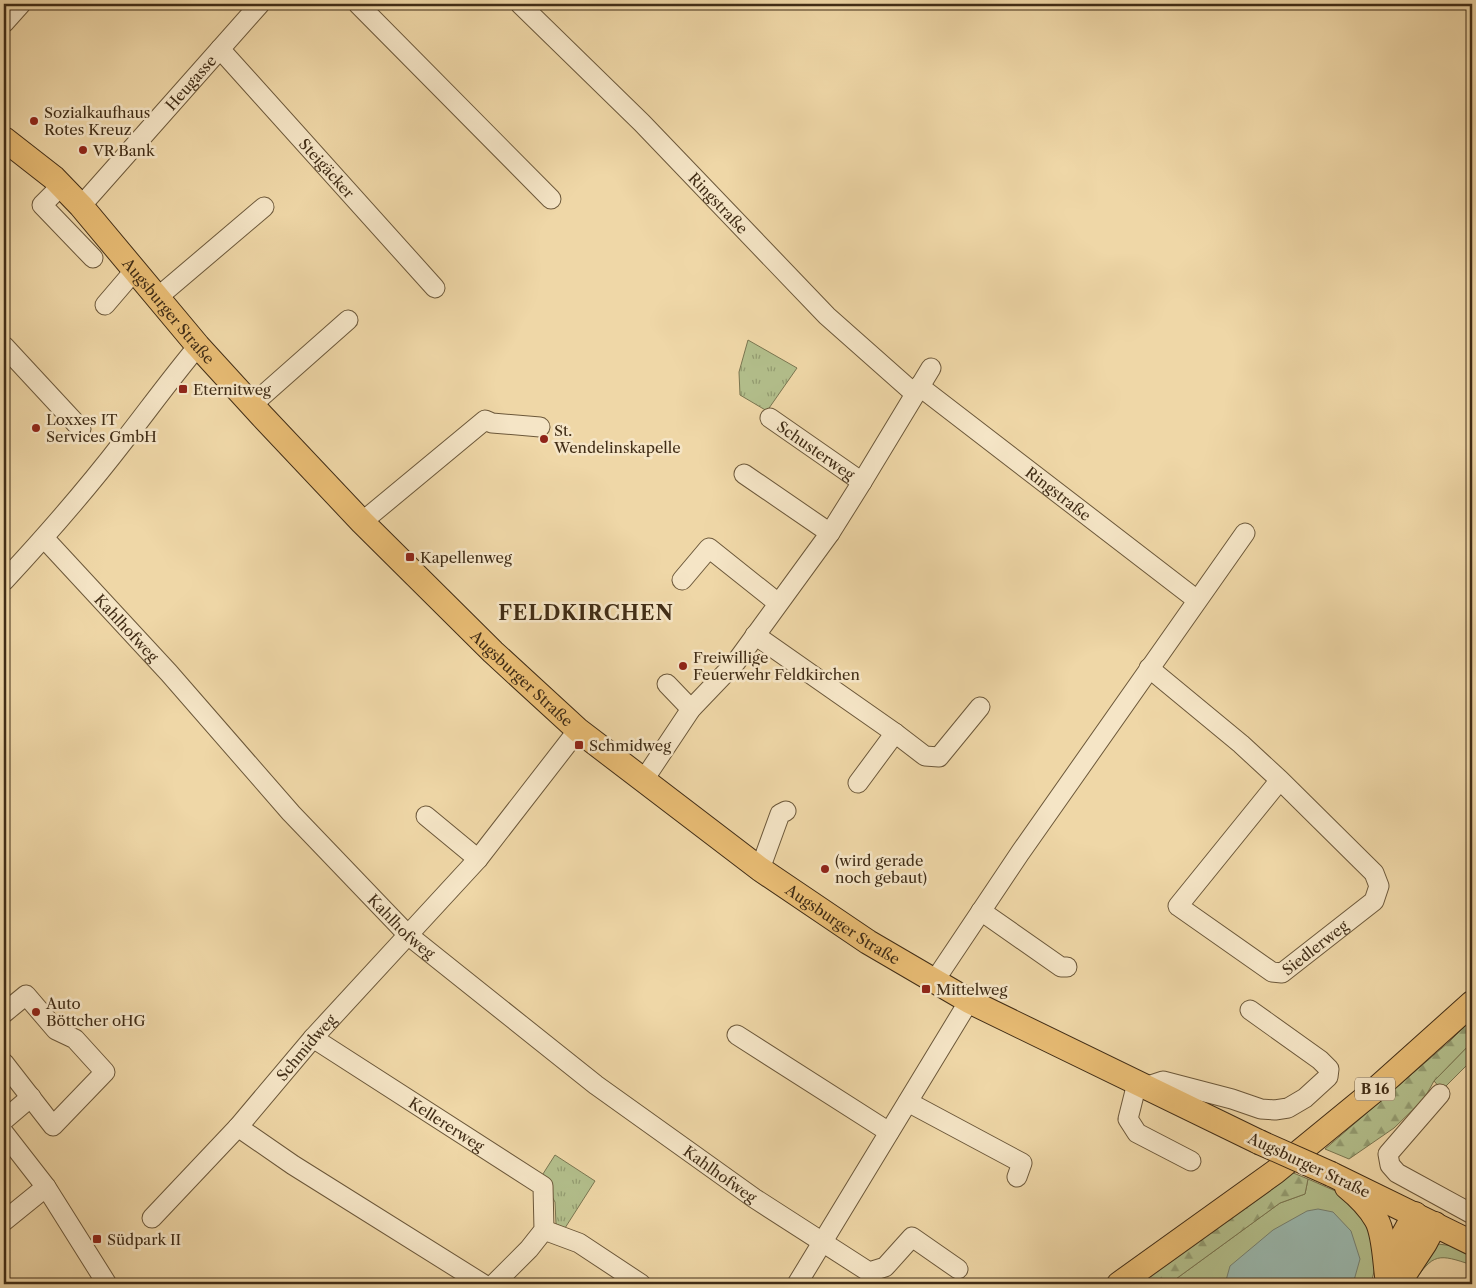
<svg xmlns="http://www.w3.org/2000/svg" width="1476" height="1288" font-family="'Libre Caslon Text',serif">
  <style>
    .grass { fill: #b3bf8c; stroke: #7a7651 }
    .forest { fill: url(#forest-firs); stroke: #7a7651 }
    .park { fill: url(#park-tufts); stroke: #7a7651 }
    .water { fill: #9ab8ae; stroke: #768071 }
    .lines { fill: none; stroke-linecap: round; stroke-linejoin: round }
    .minor-casing { stroke: #6c583a; stroke-width: 21 }
    .major-casing { stroke: #412d16; stroke-width: 26 }
    .minor { stroke: #f5e5c6; stroke-width: 19 }
    .major { stroke: #e8bc74; stroke-width: 24 }
    .major-bridge-casing { stroke: #412d16; stroke-width: 26; stroke-linecap: butt }
    .major-bridge { stroke: #e8bc74; stroke-width: 24 }
    .poi-dot { fill: #8f2418; stroke: #f5e5c6; stroke-width: 2 }
    .labels { text-anchor: middle; dominant-baseline: central; stroke-width: 5; stroke-linejoin: round; paint-order: stroke }
    .shield { fill: #f5e5c6; stroke: #77644b; stroke-width: 1 }
    .shield-label { font-size: 14px; font-weight: bold; fill: #412d16 }
    .street-label { font-size: 15px; fill: #412d16; stroke: #f5e5c6 }
    .poi-label { font-size: 15px; fill: #412d16; stroke: #f5e5c6; text-anchor: start }
    .district-label { font-size: 20px; font-weight: bold; letter-spacing: 1px; fill: #412d16; stroke: #f5e5c6 }
  </style>
  <defs>
    <pattern id="forest-firs" width="22" height="20" patternUnits="userSpaceOnUse" patternTransform="scale(1.25)"><rect width="22" height="20" fill="#b3bf8c"/><path d="M5 1l3.5 6h-7zM16 11l3.5 6h-7z" fill="#939c71"/></pattern>
    <pattern id="park-tufts" width="24" height="20" patternUnits="userSpaceOnUse" patternTransform="scale(1.25)"><rect width="24" height="20" fill="#b3bf8c"/><path d="M3 7l-1-3M5 7V3M7 7l1-3M15 17l-1-3M17 17v-4M19 17l1-3" fill="none" stroke="#939c71"/></pattern>
  </defs>
  <rect width="100%" height="100%" fill="#efd7a7"/>
  <filter id="stains"><feTurbulence type="fractalNoise" baseFrequency=".004" numOctaves="4"/><feColorMatrix values="0 0 0 0 .2 0 0 0 0 .09 0 0 0 0 .02 0 0 0 .5 -.17"/></filter>
  <radialGradient id="worn" r=".72"><stop offset=".6" stop-color="#630" stop-opacity="0"/><stop offset="1" stop-color="#630" stop-opacity=".3"/></radialGradient>
  <path class="grass" d="M1472,1042v18l-30,30 -8,-9z
    M1308,1179l32,14 27,23 10,43 -6,25h-202l111,-81 25,-9z
    M1438,1244l23,3 11,6v12c-33,-11 -39,-13 -59,19h-10z"/>
  <path class="forest" d="M1472,1019v23l-38,39 -10,18 -30,29 -45,31 -24,-10 124,-107z
    M1291,1172l17,7 -3,15 -25,9 -111,81h-30z"/>
  <path class="park" d="M748,340l49,28 -30,43 -27,-16 -1,-23z
    M555,1155l40,26 -30,47 -9,-4 -1,-22 -14,-25z"/>
  <path class="water" d="M1318,1209l15,3 18,19 9,28 -7,25h-128l5,-18 43,-36 34,-19z"/>
  <g class="lines">
    <g class="minor-casing">
      <g id="minor">
        <path d="M358,4l193,195"/>
        <path id="s1" d="M520,4l122,119 185,193 88,78"/>
        <path d="M4,23l17,-19"/>
        <path id="s2" d="M220,49l215,239"/>
        <path d="M61,186l-19,19 51,53"/>
        <path id="s3" d="M81,206l179,-202"/>
        <path d="M158,297l106,-90"/>
        <path d="M105,305l30,-35"/>
        <path d="M4,346l77,83"/>
        <path id="s4" d="M919,386l278,214"/>
        <path d="M252,405l96,-85"/>
        <path id="s5" d="M770,418l92,64"/>
        <path d="M744,474l86,59"/>
        <path d="M362,522l123,-102 7,3 48,4"/>
        <path id="s6" d="M44,538l125,135 122,140 117,122 188,150 158,113 115,74 16,-5 27,-30 46,32"/>
        <path d="M682,580l27,-32 69,55"/>
        <path d="M4,581c41,-44 82,-91 119,-139 25,-32 49,-65 75,-96"/>
        <path d="M755,635l140,98 30,23 14,1 41,-50"/>
        <path id="s7" d="M1149,668l92,76 39,36 -102,126 94,66 10,1 92,-72 5,-15 -5,-13 -94,-93"/>
        <path d="M667,684l24,25"/>
        <path d="M643,781l48,-72 45,-47 94,-129 32,-51 69,-114"/>
        <path d="M858,783l37,-50"/>
        <path d="M426,816l52,43"/>
        <path d="M760,869l20,-55 6,-3"/>
        <path d="M981,911l80,56h6"/>
        <path d="M935,980l85,-127 225,-320"/>
        <path d="M4,1013l22,-18 30,35 19,9 30,33 -52,54 -49,-63"/>
        <path d="M737,1035l152,97"/>
        <path id="s8" d="M313,1038l230,148 1,44 -15,19 -35,35"/>
        <path d="M1137,1083l-9,36 9,14 54,28"/>
        <path d="M1145,1087l18,-6 69,18 29,10 14,1 13,-2 17,-10 23,-21 1,-8 -9,-9 -70,-50"/>
        <path d="M1440,1094l-52,60 2,11 7,8 75,41"/>
        <path d="M908,1102l114,61 -5,14"/>
        <path d="M4,1120l27,-23"/>
        <path d="M238,1127l55,38 190,119"/>
        <path d="M4,1133l42,54 61,97"/>
        <path id="s9" d="M152,1218l86,-91 75,-89 165,-179 100,-129"/>
        <path d="M4,1221l42,-34"/>
        <path d="M544,1230l35,13 62,41"/>
        <path d="M797,1284l172,-283"/>
      </g>
    </g>
    <g class="major-casing">
      <g id="major">
        <path id="s10" d="M4,139l50,39 27,28 117,140 64,70 100,106 131,130 85,78 182,139 108,73 101,59 290,141"/>
        <path d="M1331,1174l141,69"/>
        <path d="M1347,1187c11,9 22,20 29,32 8,13 9,42 11,57"/>
        <path d="M1389,1272l11,-31 15,-27"/>
        <path d="M1119,1284l156,-112 100,-82 97,-87"/>
        <path d="M1398,1284l27,-41 10,-19"/>
      </g>
    </g>
    <use href="#minor" class="minor"/>
    <use href="#major" class="major"/>
    <g class="major-bridge-casing">
      <path id="major-bridge" d="M1259,1142l72,32"/>
    </g>
    <use href="#major-bridge" class="major-bridge"/>
  </g>
  <g class="poi-dot">
    <circle cx="34" cy="121" r="5"/>
    <circle cx="83" cy="150" r="5"/>
    <rect x="178" y="384" width="10" height="10" rx="2.5"/>
    <circle cx="36" cy="428" r="5"/>
    <circle cx="544" cy="439" r="5"/>
    <rect x="405" y="552" width="10" height="10" rx="2.5"/>
    <circle cx="683" cy="666" r="5"/>
    <rect x="574" y="740" width="10" height="10" rx="2.5"/>
    <circle cx="825" cy="869" r="5"/>
    <rect x="921" y="984" width="10" height="10" rx="2.5"/>
    <circle cx="36" cy="1012" r="5"/>
    <rect x="92" y="1234" width="10" height="10" rx="2.5"/>
  </g>
  <g class="labels">
    <rect class="shield" x="1355" y="1077.5" width="40" height="23" rx="4"/>
    <g class="shield-label">
      <text x="1375" y="1089">B 16</text>
    </g>
    <g class="street-label">
      <text stroke="none"><textPath href="#s3" startOffset="165">Heugasse</textPath></text>
      <text stroke="none"><textPath href="#s2" startOffset="160">Steigäcker</textPath></text>
      <text stroke="none"><textPath href="#s1" startOffset="281">Ringstraße</textPath></text>
      <text stroke="none"><textPath href="#s10" startOffset="239">Augsburger Straße</textPath></text>
      <text stroke="none"><textPath href="#s5" startOffset="56">Schusterweg</textPath></text>
      <text stroke="none"><textPath href="#s4" startOffset="176">Ringstraße</textPath></text>
      <text stroke="none"><textPath href="#s6" startOffset="122">Kahlhofweg</textPath></text>
      <text stroke="none"><textPath href="#s10" startOffset="749">Augsburger Straße</textPath></text>
      <text stroke="none"><textPath href="#s10" startOffset="1154">Augsburger Straße</textPath></text>
      <text stroke="none"><textPath href="#s6" startOffset="528">Kahlhofweg</textPath></text>
      <text stroke="none"><textPath href="#s7" startOffset="501">Siedlerweg</textPath></text>
      <text stroke="none"><textPath href="#s9" startOffset="230">Schmidweg</textPath></text>
      <text stroke="none"><textPath href="#s8" startOffset="159">Kellererweg</textPath></text>
      <text transform="translate(1309 1165) rotate(25)">Augsburger Straße</text>
      <text stroke="none"><textPath href="#s6" startOffset="932">Kahlhofweg</textPath></text>
    </g>
    <g class="poi-label">
      <text x="44" y="112">Sozialkaufhaus<tspan x="44" dy="17">Rotes Kreuz</tspan></text>
      <text x="93" y="150">VR Bank</text>
      <text x="193" y="389">Eternitweg</text>
      <text x="46" y="419">Loxxes IT<tspan x="46" dy="17">Services GmbH</tspan></text>
      <text x="554" y="430">St.<tspan x="554" dy="17">Wendelinskapelle</tspan></text>
      <text x="420" y="557">Kapellenweg</text>
      <text x="693" y="657">Freiwillige<tspan x="693" dy="17">Feuerwehr Feldkirchen</tspan></text>
      <text x="589" y="745">Schmidweg</text>
      <text x="835" y="860">(wird gerade<tspan x="835" dy="17">noch gebaut)</tspan></text>
      <text x="936" y="989">Mittelweg</text>
      <text x="46" y="1003">Auto<tspan x="46" dy="17">Böttcher oHG</tspan></text>
      <text x="107" y="1239">Südpark II</text>
    </g>
    <g class="district-label">
      <text x="586" y="613">FELDKIRCHEN</text>
    </g>
  </g>
  <rect width="1476" height="1288" fill="none" stroke="#efd7a7" stroke-width="20"/>
  <rect x="5" y="5" width="1466" height="1278" fill="none" stroke="#412d16" stroke-width="2.5"/>
  <rect x="10" y="10" width="1456" height="1268" fill="none" stroke="#412d16"/>
  <rect width="100%" height="100%" filter="url(#stains)"/>
  <rect width="100%" height="100%" fill="url(#worn)"/>
</svg>
